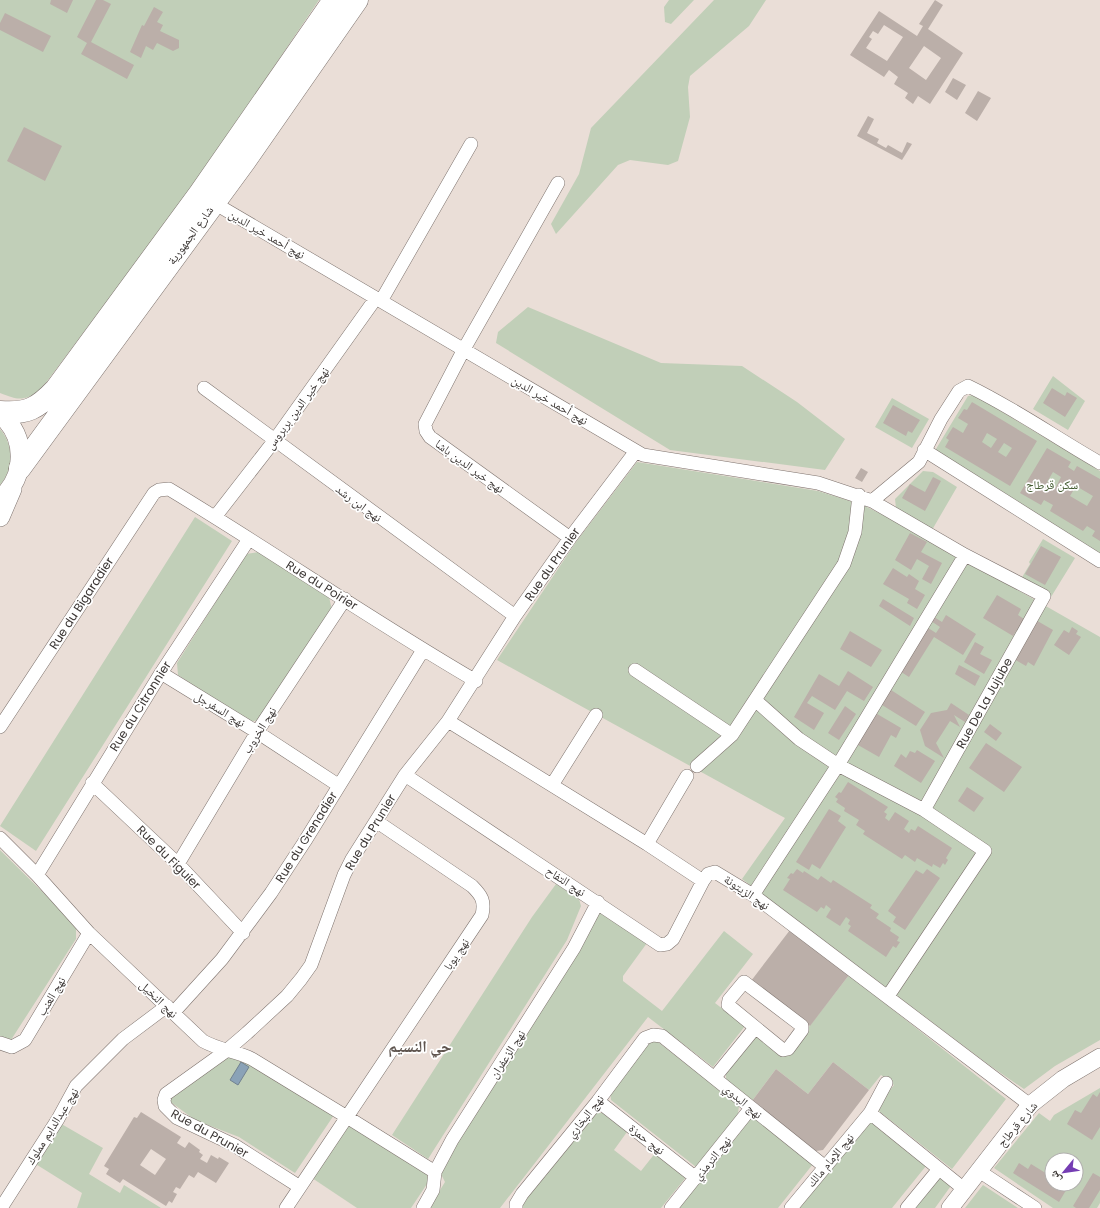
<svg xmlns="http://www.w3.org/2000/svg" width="1100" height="1208" font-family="Poppins,'Noto Naskh Arabic',sans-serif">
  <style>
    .green { fill: #c1cfb8; fill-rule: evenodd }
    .water { fill: #8aa2b7; stroke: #728290 }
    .building { fill: #bbafa9; fill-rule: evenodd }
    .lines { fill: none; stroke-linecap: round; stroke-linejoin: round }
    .minor-casing { stroke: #7e736e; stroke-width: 14 }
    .tertiary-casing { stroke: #7e736e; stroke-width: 18 }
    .secondary-casing { stroke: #7e736e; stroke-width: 20 }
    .trunk-casing { stroke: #7e736e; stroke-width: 23 }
    .minor { stroke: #fff; stroke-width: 13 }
    .tertiary { stroke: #fff; stroke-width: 17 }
    .secondary { stroke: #fff; stroke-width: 19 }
    .trunk { stroke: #fff; stroke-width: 22 }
    .labels { text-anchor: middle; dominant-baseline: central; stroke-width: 3.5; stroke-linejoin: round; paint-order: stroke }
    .street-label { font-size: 12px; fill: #3b3634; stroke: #fff }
    .park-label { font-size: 12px; fill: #435b30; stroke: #fff }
    .district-label { font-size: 16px; font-weight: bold; fill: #5f554f; stroke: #fff }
  </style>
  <rect width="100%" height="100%" fill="#eaded7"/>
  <path class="green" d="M0,0h319l-128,189 -152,203c-17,9 -21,8 -39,1z
    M669,0h25l-23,24 -6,-2 -1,-15z
    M714,0h52l-17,26 -59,50 -2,11 2,30 -12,44 -10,4 -38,-5 -12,5 -62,69 -5,-10 28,-50 12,-46z
    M528,307l133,56 81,3 55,36 48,37 -20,31 -155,-20 -174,-107 2,-11z
    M1053,376l32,25 -17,29 -35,-21z
    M974,395l126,76v84l-165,-99 1,-7 32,-53z
    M892,398l37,21 -17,29 -37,-21z
    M0,429c14,16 14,40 0,56z
    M637,462l181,29 45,14 44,22 193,110v403l-45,26 -31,23 -35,-24 -247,-186 43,-61 -288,-158 79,-118z
    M923,471l10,1 24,15 -25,43 -36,-22 -1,-9z
    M195,517l37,24 -196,310 -36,-25z
    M1043,539l32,19 -24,39 -30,-18 9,-15 -1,-2z
    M259,552l70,45 3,13 -73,110 -10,2 -71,-47 -1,-12 69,-109z
    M0,850l76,75v14l-67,104 -9,-5z
    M556,884l23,15 2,7 -14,34 -139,219 -36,-24 140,-218z
    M595,910l52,33 -24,33v5l39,30 62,-80 29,23 -38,49 30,23 -32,41 -65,-50 -148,191h-71l16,-26 -5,-10z
    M849,975l157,124 -54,70 -77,-61 19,-23 -13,-10 -12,15 -36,-28 -25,32 -32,-25 -24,32 -26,-21v-10l27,-34 7,-2 27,21z
    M649,1042h9l81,63 -1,9 -42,53 -85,-67 -1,-9z
    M230,1053l104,62 -39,58 -56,-36 -44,-17 -27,-20z
    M1100,1088v115l-3,5h-44l-59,-40 45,-55 11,8 4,-6zM1052,1160h24v24h-24z
    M592,1113h11l24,19 -13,18 27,21 15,-19 31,24 -26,32h-140v-5z
    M753,1116l60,48 -35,44h-99z
    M58,1122l45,26 -14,26 31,19 4,-8 37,23h-84l5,-15 -48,-30z
    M871,1122l55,44 -34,42h-97l68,-85z
    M356,1125l70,47 3,9 -18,27h-54l-45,-30 32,-50z
    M940,1172l13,11 -18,25h-25z
    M983,1185l35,23h-53z"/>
  <path class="water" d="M241,1062l8,5 -11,18 -8,-5z"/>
  <path class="building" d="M51,0h22l-6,13 -17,-9z
    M96,0h7l8,4 -20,38 43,23 -7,14 -46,-25 6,-11 -10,-6z
    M935,0l8,5 -15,24 35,24 -33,51 -12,-8 -5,8 -8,-6 3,-5 -14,-9 4,-7 -9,-7 -5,7 -34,-22 29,-44 38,25 6,-10 -4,-2zM884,25l19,12 -16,24 -21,-13 6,-9 -3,-2 4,-6 5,3zM924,46l17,12 -15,22 -17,-12z
    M154,7l9,5 -6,10 6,3 -3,6 19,9v8l-6,3 -16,-8 -4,7 -7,-4 -5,12 -11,-6 12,-27 2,1z
    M5,13l46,23 -8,16 -43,-22v-7z
    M953,78l13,7 -9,15 -12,-8z
    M978,91l13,7 -14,23 -12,-8z
    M868,116l6,3 -7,14 12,6 -2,4 9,5 2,-3 14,8 5,-11 5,2 -10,16 -45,-24z
    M24,127l38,19 -17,35 -38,-20z
    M1052,388l13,8 2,-4 10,6 -12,19 -22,-14z
    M972,402l65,39 -27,45 -65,-39 4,-7 -3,-2 7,-11 10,6 5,-9 -10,-6 6,-9 3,1zM987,433l10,6 -6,9 -9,-6zM1004,443l8,5 -6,9 -8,-5z
    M893,405l27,15 -8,13 -4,-2 -2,5 -23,-13z
    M1047,448l24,14 -3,5 6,4 3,-5 23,13v62l-8,-5 3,-5 -8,-5 -4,5 -33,-20 3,-6 -9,-5 -3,5 -21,-12zM1053,472l8,5 -5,10 -9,-5zM1076,486l17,10 -6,10 -17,-10z
    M861,468l7,4 -6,10 -7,-4z
    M933,477l8,4 -16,30 -23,-13 8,-14 15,8z
    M910,533l17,9 -6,10 21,11 -11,21 -9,-5 7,-13 -12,-7 -6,11 -16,-10z
    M1041,546l20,11 -16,28 -20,-11z
    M893,568l14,9 2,-3 10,7 -4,8 10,6 -8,14 -10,-6 2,-4 -26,-15z
    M997,595l24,14 -3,6 6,4 -11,17 -30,-18z
    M883,599l31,19 -4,8 -31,-20z
    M946,615l30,19 -13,21 -29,-18 -25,40 -11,-7 27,-44 11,7 4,-6 -9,-6 3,-4 8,5z
    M1034,619l19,11 -19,36 -6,-4 -2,4 -14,-8z
    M1072,627l6,4 -2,3 5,3 -12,18 -15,-10 10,-15 5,3z
    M850,631l32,19 -11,17 -31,-18z
    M975,642l9,5 -4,7 12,6 -8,14 -20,-12z
    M959,665l21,11 -5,10 -20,-12z
    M848,671l25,16 -9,14 -17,-10 -12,19 -23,-14 -5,7 17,10 -10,17 -20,-13 25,-43 20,12z
    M891,690l34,22 -9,14 -34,-21z
    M951,703l18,12 -4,7 -11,-7 6,12 -10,-6 -14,22 8,15 -19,-12 -5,-16 11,-17 16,-3z
    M845,706l11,8 -17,26 -11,-7z
    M872,711l29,17 -5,10 -5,-3 -12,22 -21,-12z
    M990,724l12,9 -6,8 -12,-9z
    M986,743l36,24 -18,25 -35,-24z
    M917,750l18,11 -14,22 -27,-17 7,-12 5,4 4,-7 5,2z
    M848,782l40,25 -4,5 3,2 -2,4 4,3 6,-9 14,9 -5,8 5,4 2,-4 4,2 3,-5 34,22 -6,10 2,2 -3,5 -2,-2 -3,5 -7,-4 -1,3 -15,-9 -2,4 -10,-7 -3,4 -39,-25 2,-3 -9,-6 3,-5 -15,-9 1,-3 -9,-6 2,-3 -3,-2 4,-5 2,1z
    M967,787l17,11 -10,14 -16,-11z
    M829,809l12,7 -3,5 8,6 -26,42 -8,-5 -3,6 -13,-8z
    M797,869l6,4 1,-2 14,9 3,-4 10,7 2,-3 39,25 -2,3 9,6 -3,4 15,10 -1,3 9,6 -2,4 3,1 -4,6 -3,-2 -7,11 -38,-26 3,-5 -3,-2 2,-4 -4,-3 -6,9 -14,-9 5,-8 -5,-4 -2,4 -3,-2 -4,5 -34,-22 7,-11 -3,-1 4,-5 2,1z
    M927,869l13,9 -35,52 -12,-8 3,-5 -8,-6 28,-41 7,4z
    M790,930l59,45 -39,51 -59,-45z
    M833,1062l36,28 -46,60 -7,1 -64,-50 24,-32 32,25z
    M1100,1092v35l-8,13 -25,-16 8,-14 6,3 12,-19 4,3z
    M141,1112l40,25 -4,6 8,5 4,-6 11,8 -1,2 4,3 -3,4 7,4 4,-8 7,4 1,-2 10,6 -13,20 -18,-11 -4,6 -5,-3 -9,14 -4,-2 -3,5 4,2 -5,9 -3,-2 -3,5 -43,-27 -3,4 -14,-9 3,-5 -5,-3 30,-49 3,1zM151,1149l15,10 -11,16 -15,-10z
    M1019,1163l9,6 3,-5 21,13v7h11l5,3 -9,15 -46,-29z
    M1093,1173l7,4v13l-11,18h-13l-3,-2z"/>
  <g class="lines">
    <g class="minor-casing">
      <path id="minor" d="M558,183l-94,166 -39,75 1,7 4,6 140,101
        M214,203l429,252 175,28 54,18 93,54 79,41 -120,214
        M381,301l90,-157
        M204,388l311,228
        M924,450l176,111
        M872,501l47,-39 22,-43 18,-28 9,-5c46,22 88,52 132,77
        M215,517l59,-76 102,-143
        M635,670l97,65
        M161,673l96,59 81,53
        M755,700l44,39 39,26 86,45 61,41 -97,145
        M448,721l199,123 56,37 5,-7 7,-2 38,23 277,210
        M0,727l154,-234 5,-3 10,-1c103,62 202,131 307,192
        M697,766l35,-31 112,-171 11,-32 4,-37
        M405,775l255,170 7,-1 6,-5 30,-58
        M92,783l86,81 65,69
        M552,785l44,-70
        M0,838l37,37 52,58 114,108c16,9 33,10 49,18l95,58 88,55
        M647,844l40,-68
        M178,864l79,-132 88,-133
        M37,875l124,-202 88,-134
        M753,895l85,-130 127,-210
        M744,982l58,44v4l-14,19 -5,1 -55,-45 1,-5z
        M173,1013l49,-54 49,-66 34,-52 118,-191
        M0,1043l12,4 13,-7 64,-107
        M715,1077l40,-49
        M598,1101l98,77
        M870,1113l94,76
        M979,1171l56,37
        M300,1187l-66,-42 -57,-27 -12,-12 -1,-6 2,-6 60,-43 21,-18 40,-37 14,-17 10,-14 33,-90 8,-16 53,-84 43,-54 67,-105 55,-78 66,-87
        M1,1208l57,-89 18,-33 47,-47 44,-33
        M286,1208l196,-293c3,-14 0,-19 -10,-29l-96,-65
        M423,1208l10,-18 2,-18 17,-32 122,-192 24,-46
        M516,1208v-4l6,-10 76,-93 47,-63 8,-3 9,1 162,130
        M671,1208l80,-100
        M791,1208l79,-95 16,-30
        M907,1208l32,-39"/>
    </g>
    <g class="tertiary-casing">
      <path id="tertiary" d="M950,1208l80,-103 33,-26 37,-22"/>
    </g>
    <g class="secondary-casing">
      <path id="secondary" d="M0,414c27,22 27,63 0,85
        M0,517l12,-28"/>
    </g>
    <g class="trunk-casing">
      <path id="trunk" d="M0,412c27,2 37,-3 56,-23l144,-196 134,-193
        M20,468l225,-307 112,-161"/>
    </g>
    <use href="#minor" class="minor"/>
    <use href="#tertiary" class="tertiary"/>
    <use href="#secondary" class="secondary"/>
    <use href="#trunk" class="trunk"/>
  </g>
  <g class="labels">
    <g class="street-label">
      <text transform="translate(267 234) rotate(30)">نهج أحمد خير الدين</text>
      <text transform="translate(190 235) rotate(-54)">شارع الجمهورية</text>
      <text transform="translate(550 400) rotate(30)">نهج أحمد خير الدين</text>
      <text transform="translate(297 408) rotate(-54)">نهج خير الدين بربروس</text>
      <text transform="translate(470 466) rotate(36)">نهج خير الدين باشا</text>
      <text transform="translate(359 503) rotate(36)">نهج ابن رشد</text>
      <text transform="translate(552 564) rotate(-55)">Rue du Prunier</text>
      <text transform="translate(322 585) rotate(32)">Rue du Poirier</text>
      <text transform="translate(81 603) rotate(-57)">Rue du Bigaradier</text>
      <text transform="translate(984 703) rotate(-61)">Rue De La Jujube</text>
      <text transform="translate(140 706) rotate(-58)">Rue du Citronnier</text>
      <text transform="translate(220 709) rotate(31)">نهج السفرجل</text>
      <text transform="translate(259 730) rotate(-58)">نهج الخروب</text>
      <text transform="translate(370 832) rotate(-59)">Rue du Prunier</text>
      <text transform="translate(306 837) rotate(-58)">Rue du Grenadier</text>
      <text transform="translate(169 857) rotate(45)">Rue du Figuier</text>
      <text transform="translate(566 881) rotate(33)">نهج التفاح</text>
      <text transform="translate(747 892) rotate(34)">نهج الزيتونة</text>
      <text transform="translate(456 954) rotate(-56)">نهج يوبا</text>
      <text transform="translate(51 996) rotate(-59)">نهج العنب</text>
      <text transform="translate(159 999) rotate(44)">نهج النخيل</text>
      <text transform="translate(507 1054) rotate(-57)">نهج الزعفران</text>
      <text transform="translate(743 1101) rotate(40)">نهج البدوي</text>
      <text transform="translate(585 1116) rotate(-51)">نهج البخاري</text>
      <text transform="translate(1017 1124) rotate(-50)">شارع قرطاج</text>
      <text transform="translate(52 1126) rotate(-58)">نهج عبدالدايم مملوك</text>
      <text transform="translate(210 1133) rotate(29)">Rue du Prunier</text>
      <text transform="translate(647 1139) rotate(38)">نهج حمزة</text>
      <text transform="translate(712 1158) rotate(-51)">نهج الترمذي</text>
      <text transform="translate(830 1160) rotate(-50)">نهج الإمام مالك</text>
    </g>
    <g class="park-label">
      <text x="1052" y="484">سكن قرطاج</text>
    </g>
    <g class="district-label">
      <text x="420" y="1046">حي النسيم</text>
    </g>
  </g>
  <g transform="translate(1064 1172) rotate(241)"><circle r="19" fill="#ffffff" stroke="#b1afae"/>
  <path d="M0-3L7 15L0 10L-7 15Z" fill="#753db3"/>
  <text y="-6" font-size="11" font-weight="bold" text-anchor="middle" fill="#3b3634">ش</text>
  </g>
</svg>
